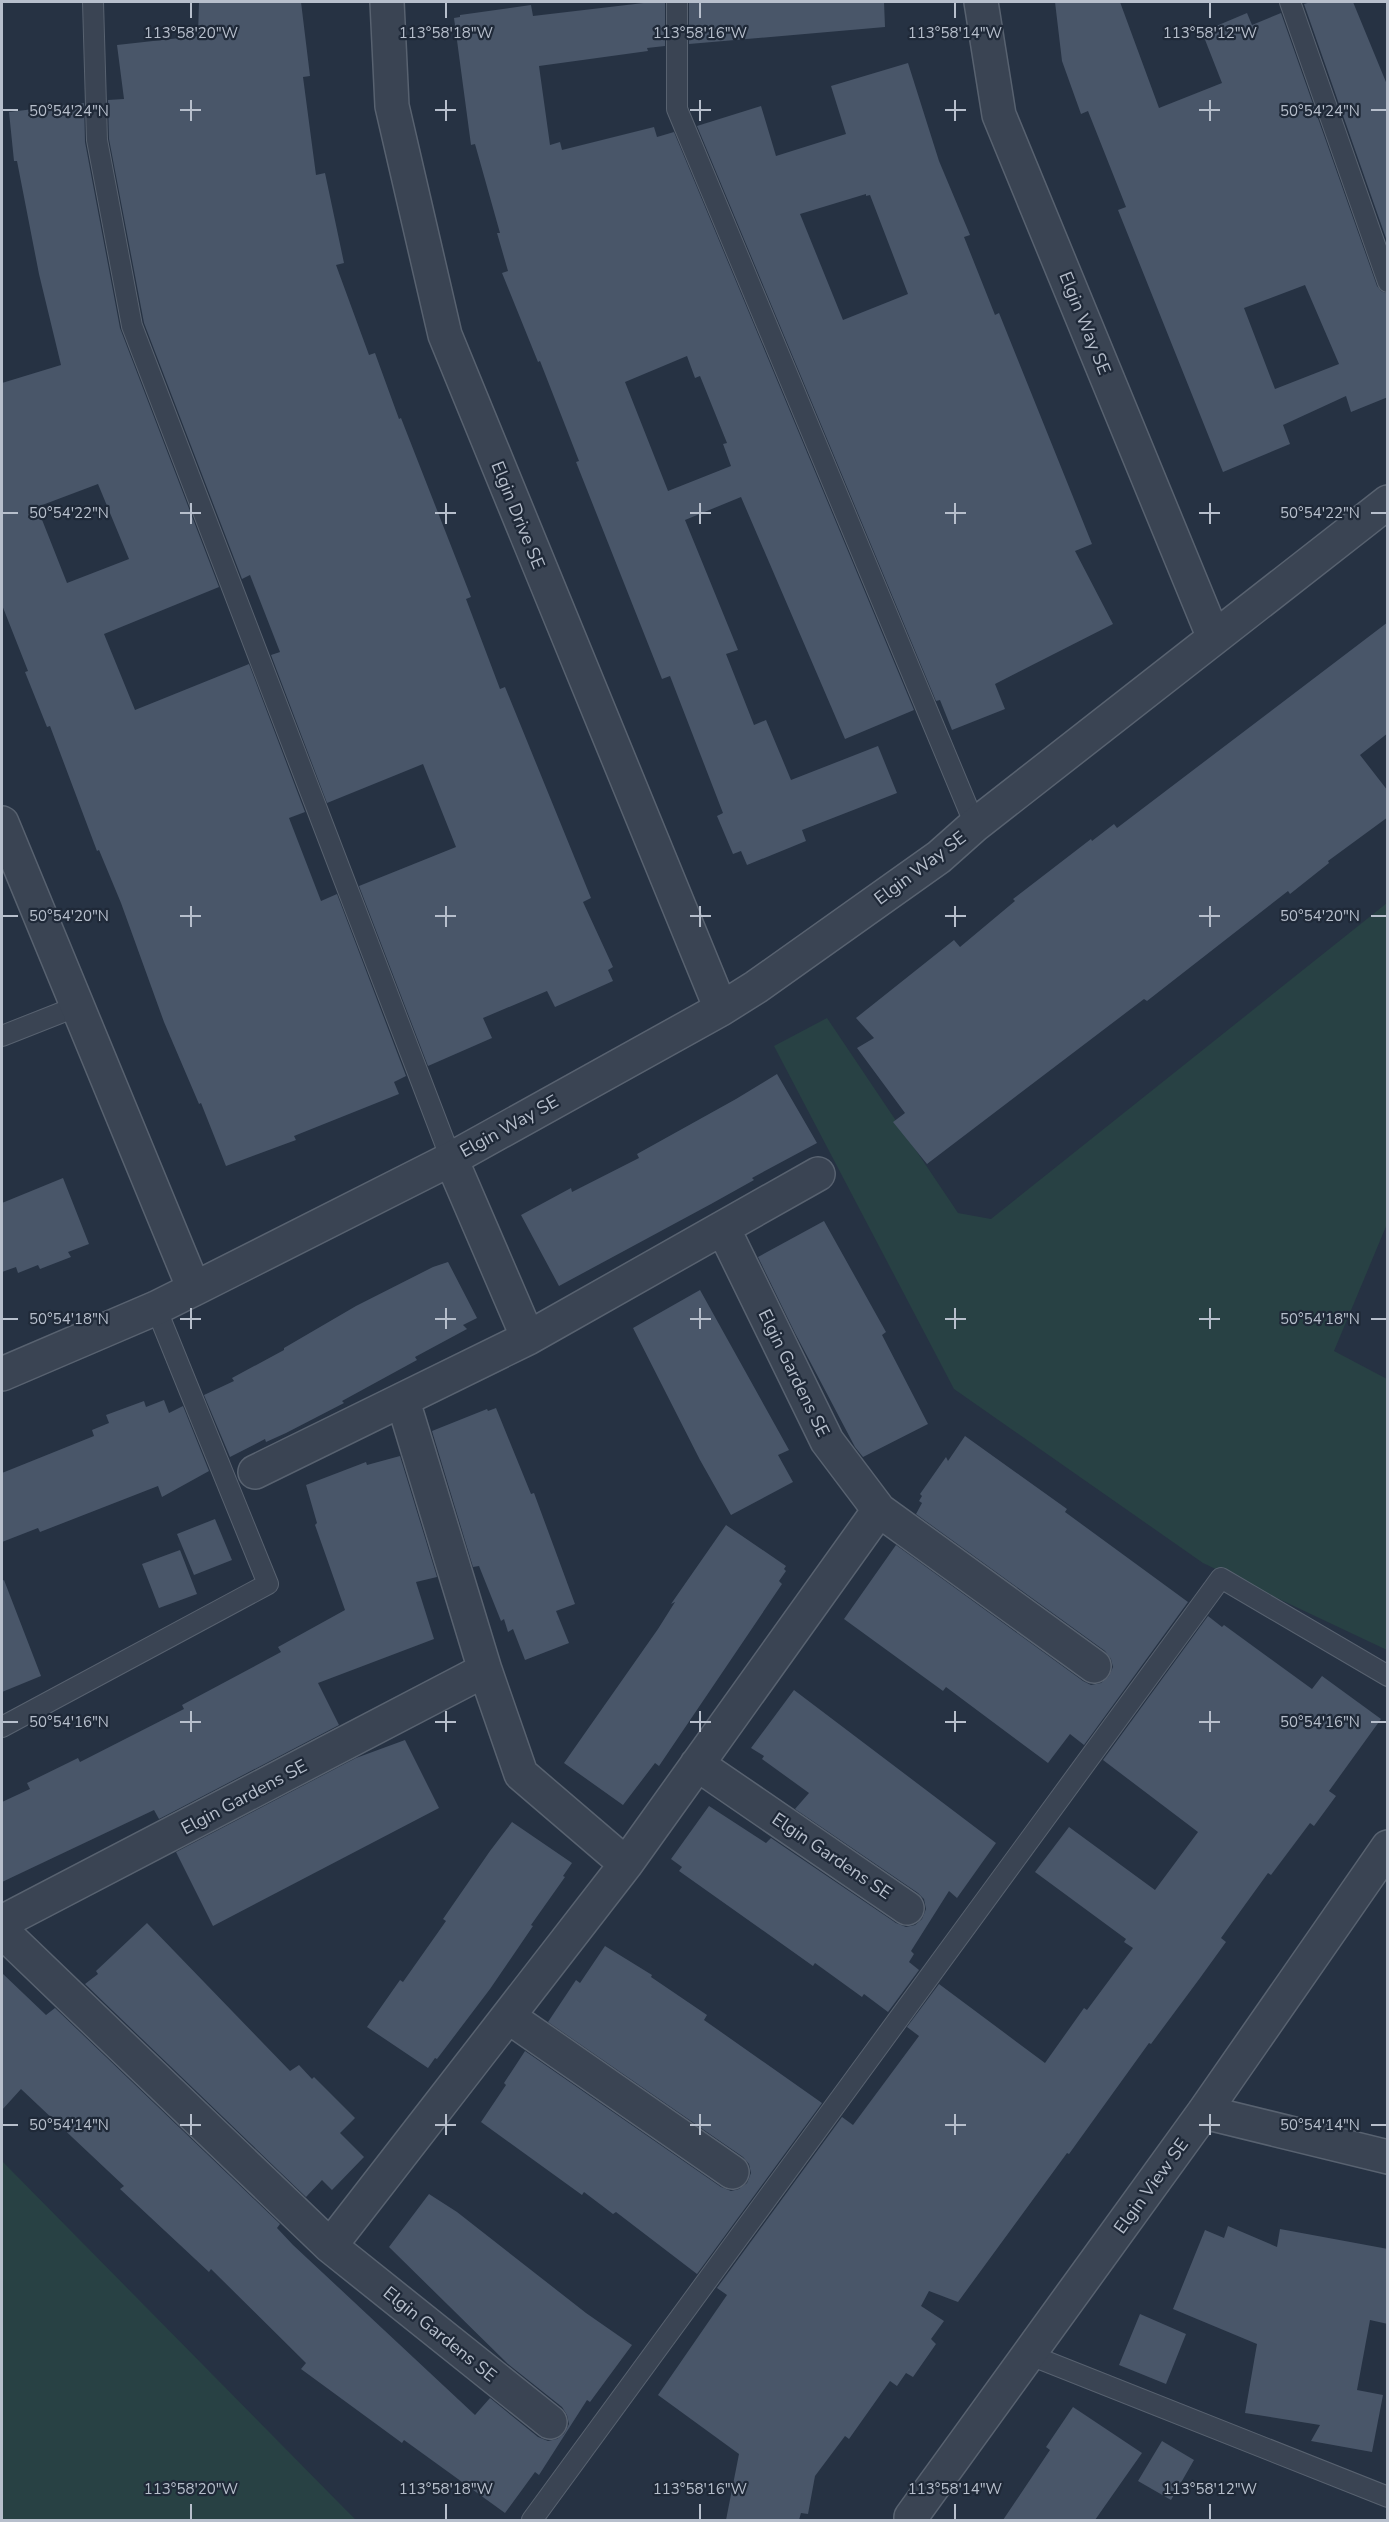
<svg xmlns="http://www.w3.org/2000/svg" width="1389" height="2522" font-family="'Nunito Sans',sans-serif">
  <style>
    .green { fill: #284144 }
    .building { fill: #495669; fill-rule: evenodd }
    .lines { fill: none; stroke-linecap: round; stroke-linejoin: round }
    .lane-casing { stroke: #586270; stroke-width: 22 }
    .street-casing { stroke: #586270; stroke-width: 36 }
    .lane { stroke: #3a4453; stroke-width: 20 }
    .street { stroke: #3a4453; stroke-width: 33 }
    .ticks { fill: none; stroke: #b7bfcc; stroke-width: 2 }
    .labels { text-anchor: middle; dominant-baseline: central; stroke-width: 4.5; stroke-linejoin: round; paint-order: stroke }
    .street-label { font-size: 18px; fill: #b7bfcc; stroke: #1f2938 }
    .ticks-label { font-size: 15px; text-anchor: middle; fill: #b7bfcc; stroke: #1f2938; stroke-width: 4.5; stroke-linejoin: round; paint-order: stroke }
  </style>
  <rect width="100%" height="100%" fill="#263243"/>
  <path class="green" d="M1387,903v321l-53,127 53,28v271l-184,-87 -249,-174 -180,-343 53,-28 131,195 33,6z
    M2,2161l339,344 15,15h-354z"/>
  <path class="building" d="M199,2h102l9,74 -7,1 13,98 9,-2 19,90 -8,2 33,90 6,-2 24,66 2,-1 70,179 -5,2 34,90 5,-2 86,211 -8,4 30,65 -5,3 5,11 -58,26 -8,-16 -64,27 9,20 -64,28 -69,-180 97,-39 -33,-83 -96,39 -56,-148 9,-3 -30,-77 -8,4 -98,-256 -35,-184 -1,-39 16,-1 -7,-54 81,-9z
    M652,2h13v44l-18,2 1,3 -109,15 11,79 10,-3 2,8 92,-23 3,10 17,-5 240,578 -69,29 -104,-242 -56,23 53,130 -12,4 28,71 12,-5 25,60 87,-34 19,47 -95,37 4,11 -59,24 -6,-14 -8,3 -16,-38 6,-3 -53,-137 -8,3 -86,-217 3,-1 -39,-100 -2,1 -36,-89 6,-2 -11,-38h3l-25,-89 -4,1 -17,-127 6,-1v-2l71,-10 2,11zM687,356l8,22 5,-2 27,67 -4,1 8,22 -63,25 -43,-109z
    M689,2h195l1,25 -196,17z
    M1055,2h65l39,106 63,-25 -20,-51 45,-19 5,12 29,-12 96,273 4,5 7,3v103l-37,15 -5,-16 -63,29 7,19 -67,28 -105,-262 8,-3 -38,-96 -7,3 -19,-53zM1305,285l34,79 -64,25 -31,-81z
    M1311,2h42l35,85v157l-84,-240z
    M908,63l31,98 31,74 -6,2 31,78 4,-2 93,231 -17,7 38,73 -118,60 10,25 -53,21 -12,-30 -4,1 -239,-575 64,-20 15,50 70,-22 -15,-48zM866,194v2l4,-1 38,99 -65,26 -43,-106z
    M84,103l1,39 35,186 99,259 -115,47 31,76 114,-46 56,148 -16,6 32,83 16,-7 69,182 -12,6 5,12 -105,42 2,4 -70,26 -25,-63 -2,1 -35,-82 -43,-119 -22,-53 -2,1 -47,-125 -3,1 -22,-55 3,-1 -26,-66v-222l59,-18 -22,-91 -22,-113h-3l-5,-49zM98,484l31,75 -62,24 -30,-76z
    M1388,622v111l-28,22 28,36v26l-60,44 1,2 -39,31 -2,-3 -141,110 -3,-2 -217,165 -34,-42 12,-9 -48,-65 17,-10 -18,-20 98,-78 6,7 55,-46 -2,-2 78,-60 1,2 22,-17 3,4z
    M777,1074l40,69 -65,35 2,2 -43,24 -152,82 -38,-71 50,-27 1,4 67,-34 -2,-4 99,-55z
    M63,1178l26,66 -21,8 3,5 -31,12 -2,-4 -20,8 -2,-6 -14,5v-69z
    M824,1221l62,111 -4,3 46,89 -65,33 -8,-10 -60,-114 -37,-76z
    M448,1262l29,56 -14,7 4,4 -52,28 2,3 -75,41 2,2 -58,30 -20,9 -1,-3 -35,18 -26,-62 30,-14 -2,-3 52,-28v-2l72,-42 77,-39z
    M700,1290l89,160 -11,5 15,27 -62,33 -31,-55 -67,-132z
    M164,1400l5,13 14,-7 26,65 -47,26 -4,-11 -118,46 -2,-4 -36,14v-69l92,-37 -2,-6 17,-7 -3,-8 38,-14 2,6z
    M496,1408l35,86 3,-1 41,111 -19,7 13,32 -44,17 -12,-31 -5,3 -4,-13 -3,2 -22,-55 -6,1 -41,-136 55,-22 1,2z
    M965,1436l102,73 -2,3 123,90 -104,143 -14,-11 -22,29 -102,-76 -3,4 -99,-72 52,-74 187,136 8,4 10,-2 8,-7 4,-9 -2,-8 -6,-8 -189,-137 6,-11 -3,-2 3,-5 -2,-2 26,-37 2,4z
    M400,1456l37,121 -21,5 18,57 -116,44 21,42 -180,94 -5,-9 -152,72v-80l28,-13 -3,-6 51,-25 2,4 104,-53 -2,-4 99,-53 -3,-5 67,-37 -30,-85 2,-2 -11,-38 60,-23 1,3z
    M215,1519l17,41 -38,15 -17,-41z
    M726,1525l60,41 -2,3 2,2 -7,10 3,3 -123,182 -4,-3 -32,42 -59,-42 94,-134 17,-27 -4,2z
    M180,1550l17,44 -38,14 -17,-44z
    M4,1580l37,96 -39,16v-111z
    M1208,1616l14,11 2,-2 88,64 10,-13 59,43 -52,72 7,5 -22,30 -4,-3 -39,52 -3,-2 -47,65 5,4 -26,36 -49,66 -2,-1 -80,111 -2,-1 -109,149 -29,-11 -8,15 23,15 -13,18 5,5 -23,33 -7,-4 -9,13 -7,-5 -41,58 -4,-3 -30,40 -7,38 -7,-1 -2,7h-73l13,-66 -81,-59 69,-100 -10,-7 125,-171 11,8 66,-89 -12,-9 32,-43 106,79 39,-55 3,2 46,-62 -9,-6 2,-3 -91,-67 34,-45 86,63 43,-58 -95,-72z
    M794,1690l202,153 -39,55 -8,-7 -38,60 3,3 -5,8 10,8 -31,42 -24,-18 -2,3 -47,-34 -2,3 -134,-95 3,-4 -11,-8 38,-53 57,37 5,-5 125,85 10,4 9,-2 7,-6 4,-10 -2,-10 -6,-6 -123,-84 14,-16 -47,-34 2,-3 -13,-8z
    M405,1740l34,68 -226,118 -37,-74 180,-94z
    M512,1822l60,41 -9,13 2,1 -34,48 2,1 -43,63 -53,70 -2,-1 -7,10 -61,-41 33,-47 3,2 43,-61 -3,-2 47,-68z
    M147,1923l143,148 9,-6 13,14 2,-2 41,41 -15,15 24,24 -32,33 -10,-10 -16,17 -221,-213 13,-10 -2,-3z
    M605,1946l47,29 -1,2 56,38 -3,5 118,83 -125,171 -81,-62 -3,2 -29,-22 -2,3 -101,-73 25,-37 -2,-2 21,-32 196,136 10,4 8,-2 8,-6 4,-10 -2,-9 -6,-7 -195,-135 28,-42 4,3z
    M2,1973l44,42 9,-7 225,216 -3,4 16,17 182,170 15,-17 48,39 10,4 9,-2 7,-5 5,-10 -2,-9 -5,-8 -54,-43 -119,-117 40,-53 28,18 129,101 46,32 -42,57 -3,-2 -48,75 -4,-3 -30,41 -101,-73 -2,3 -101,-74 5,-6 -95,-94 -2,3 -89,-83 4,-3 -103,-97 -19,21z
    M1228,2226l49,21 3,-18 108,20v75l-18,-4 -13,70 26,5 -11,57 -61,-11 9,-16 -75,-12 12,-69 -84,-35 32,-79 19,8z
    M1140,2314l46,20 -20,50 -47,-19z
    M1073,2407l69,46 -47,67h-92l47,-70 -4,-3z
    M1162,2441l32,19 -23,40 -33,-19z"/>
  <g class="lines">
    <g class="lane-casing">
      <path id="lane" d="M93,2l4,138 35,186 319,833
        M677,2v107l298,716
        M1290,2l98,280
        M2,1036l76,-30
        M2,1727l266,-143 -112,-276
        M1030,2355l358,142
        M532,2520l689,-942 167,98"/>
    </g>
    <g class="street-casing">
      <path id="street" d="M387,2l5,104 53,229 276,674
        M981,2l18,113 215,523
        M2,823l192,466 257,-130 270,-150 35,-22 183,-130 36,-32 413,-323
        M451,1159l77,179 290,-164
        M2,1374l154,-66 38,-19
        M255,1472l273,-134
        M879,1510l215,156
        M485,1670l36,104 105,90 253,-354 -52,-69 -104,-213
        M697,1764l210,144
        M2,1922l483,-252 -82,-269
        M2,1931l328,315 220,176
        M509,2017l223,155
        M1204,2112l184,45
        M330,2246l296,-382
        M911,2520v-3l293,-405 184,-265"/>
    </g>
    <use href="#lane" class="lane"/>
    <use href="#street" class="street"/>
  </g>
  <path class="ticks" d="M191,3v15M446,3v15M700,3v15M955,3v15M1210,3v15M191,100v21M446,100v21M700,100v21M955,100v21M1210,100v21M3,110h15M180,110h21M435,110h21M690,110h21M945,110h21M1199,110h21M1371,110h15M191,503v21M446,503v21M700,503v21M955,503v21M1210,503v21M3,513h15M180,513h21M435,513h21M690,513h21M945,513h21M1199,513h21M1371,513h15M191,906v21M446,906v21M700,906v21M955,906v21M1210,906v21M3,916h15M180,916h21M435,916h21M690,916h21M945,916h21M1199,916h21M1371,916h15M191,1308v21M446,1308v21M700,1308v21M955,1308v21M1210,1308v21M3,1319h15M180,1319h21M435,1319h21M690,1319h21M945,1319h21M1199,1319h21M1371,1319h15M191,1711v21M446,1711v21M700,1711v21M955,1711v21M1210,1711v21M3,1722h15M180,1722h21M435,1722h21M690,1722h21M945,1722h21M1199,1722h21M1371,1722h15M191,2114v21M446,2114v21M700,2114v21M955,2114v21M1210,2114v21M3,2125h15M180,2125h21M435,2125h21M690,2125h21M945,2125h21M1199,2125h21M1371,2125h15M191,2504v15M446,2504v15M700,2504v15M955,2504v15M1210,2504v15"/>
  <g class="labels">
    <g class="street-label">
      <text transform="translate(1085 323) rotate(68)">Elgin Way SE</text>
      <text transform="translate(518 515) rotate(68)">Elgin Drive SE</text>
      <text transform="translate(920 868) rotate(-37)">Elgin Way SE</text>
      <text transform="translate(509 1126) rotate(-29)">Elgin Way SE</text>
      <text transform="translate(794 1373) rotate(64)">Elgin Gardens SE</text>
      <text transform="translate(244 1797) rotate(-28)">Elgin Gardens SE</text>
      <text transform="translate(832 1856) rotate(34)">Elgin Gardens SE</text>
      <text transform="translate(1151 2186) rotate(-54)">Elgin View SE</text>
      <text transform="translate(440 2334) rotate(39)">Elgin Gardens SE</text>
    </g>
  </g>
  <g class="ticks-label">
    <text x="191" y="38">113°58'20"W</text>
    <text x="446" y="38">113°58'18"W</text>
    <text x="700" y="38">113°58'16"W</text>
    <text x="955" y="38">113°58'14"W</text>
    <text x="1210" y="38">113°58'12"W</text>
    <text x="69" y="116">50°54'24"N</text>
    <text x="1320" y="116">50°54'24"N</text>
    <text x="69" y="518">50°54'22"N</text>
    <text x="1320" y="518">50°54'22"N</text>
    <text x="69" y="921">50°54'20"N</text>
    <text x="1320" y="921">50°54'20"N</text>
    <text x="69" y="1324">50°54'18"N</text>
    <text x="1320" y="1324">50°54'18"N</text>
    <text x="69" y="1727">50°54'16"N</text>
    <text x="1320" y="1727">50°54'16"N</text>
    <text x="69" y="2130">50°54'14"N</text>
    <text x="1320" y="2130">50°54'14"N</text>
    <text x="191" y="2494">113°58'20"W</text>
    <text x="446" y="2494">113°58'18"W</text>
    <text x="700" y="2494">113°58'16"W</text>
    <text x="955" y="2494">113°58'14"W</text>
    <text x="1210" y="2494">113°58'12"W</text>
  </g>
  <rect width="1389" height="2522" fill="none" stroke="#b7bfcc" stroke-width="6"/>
</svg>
